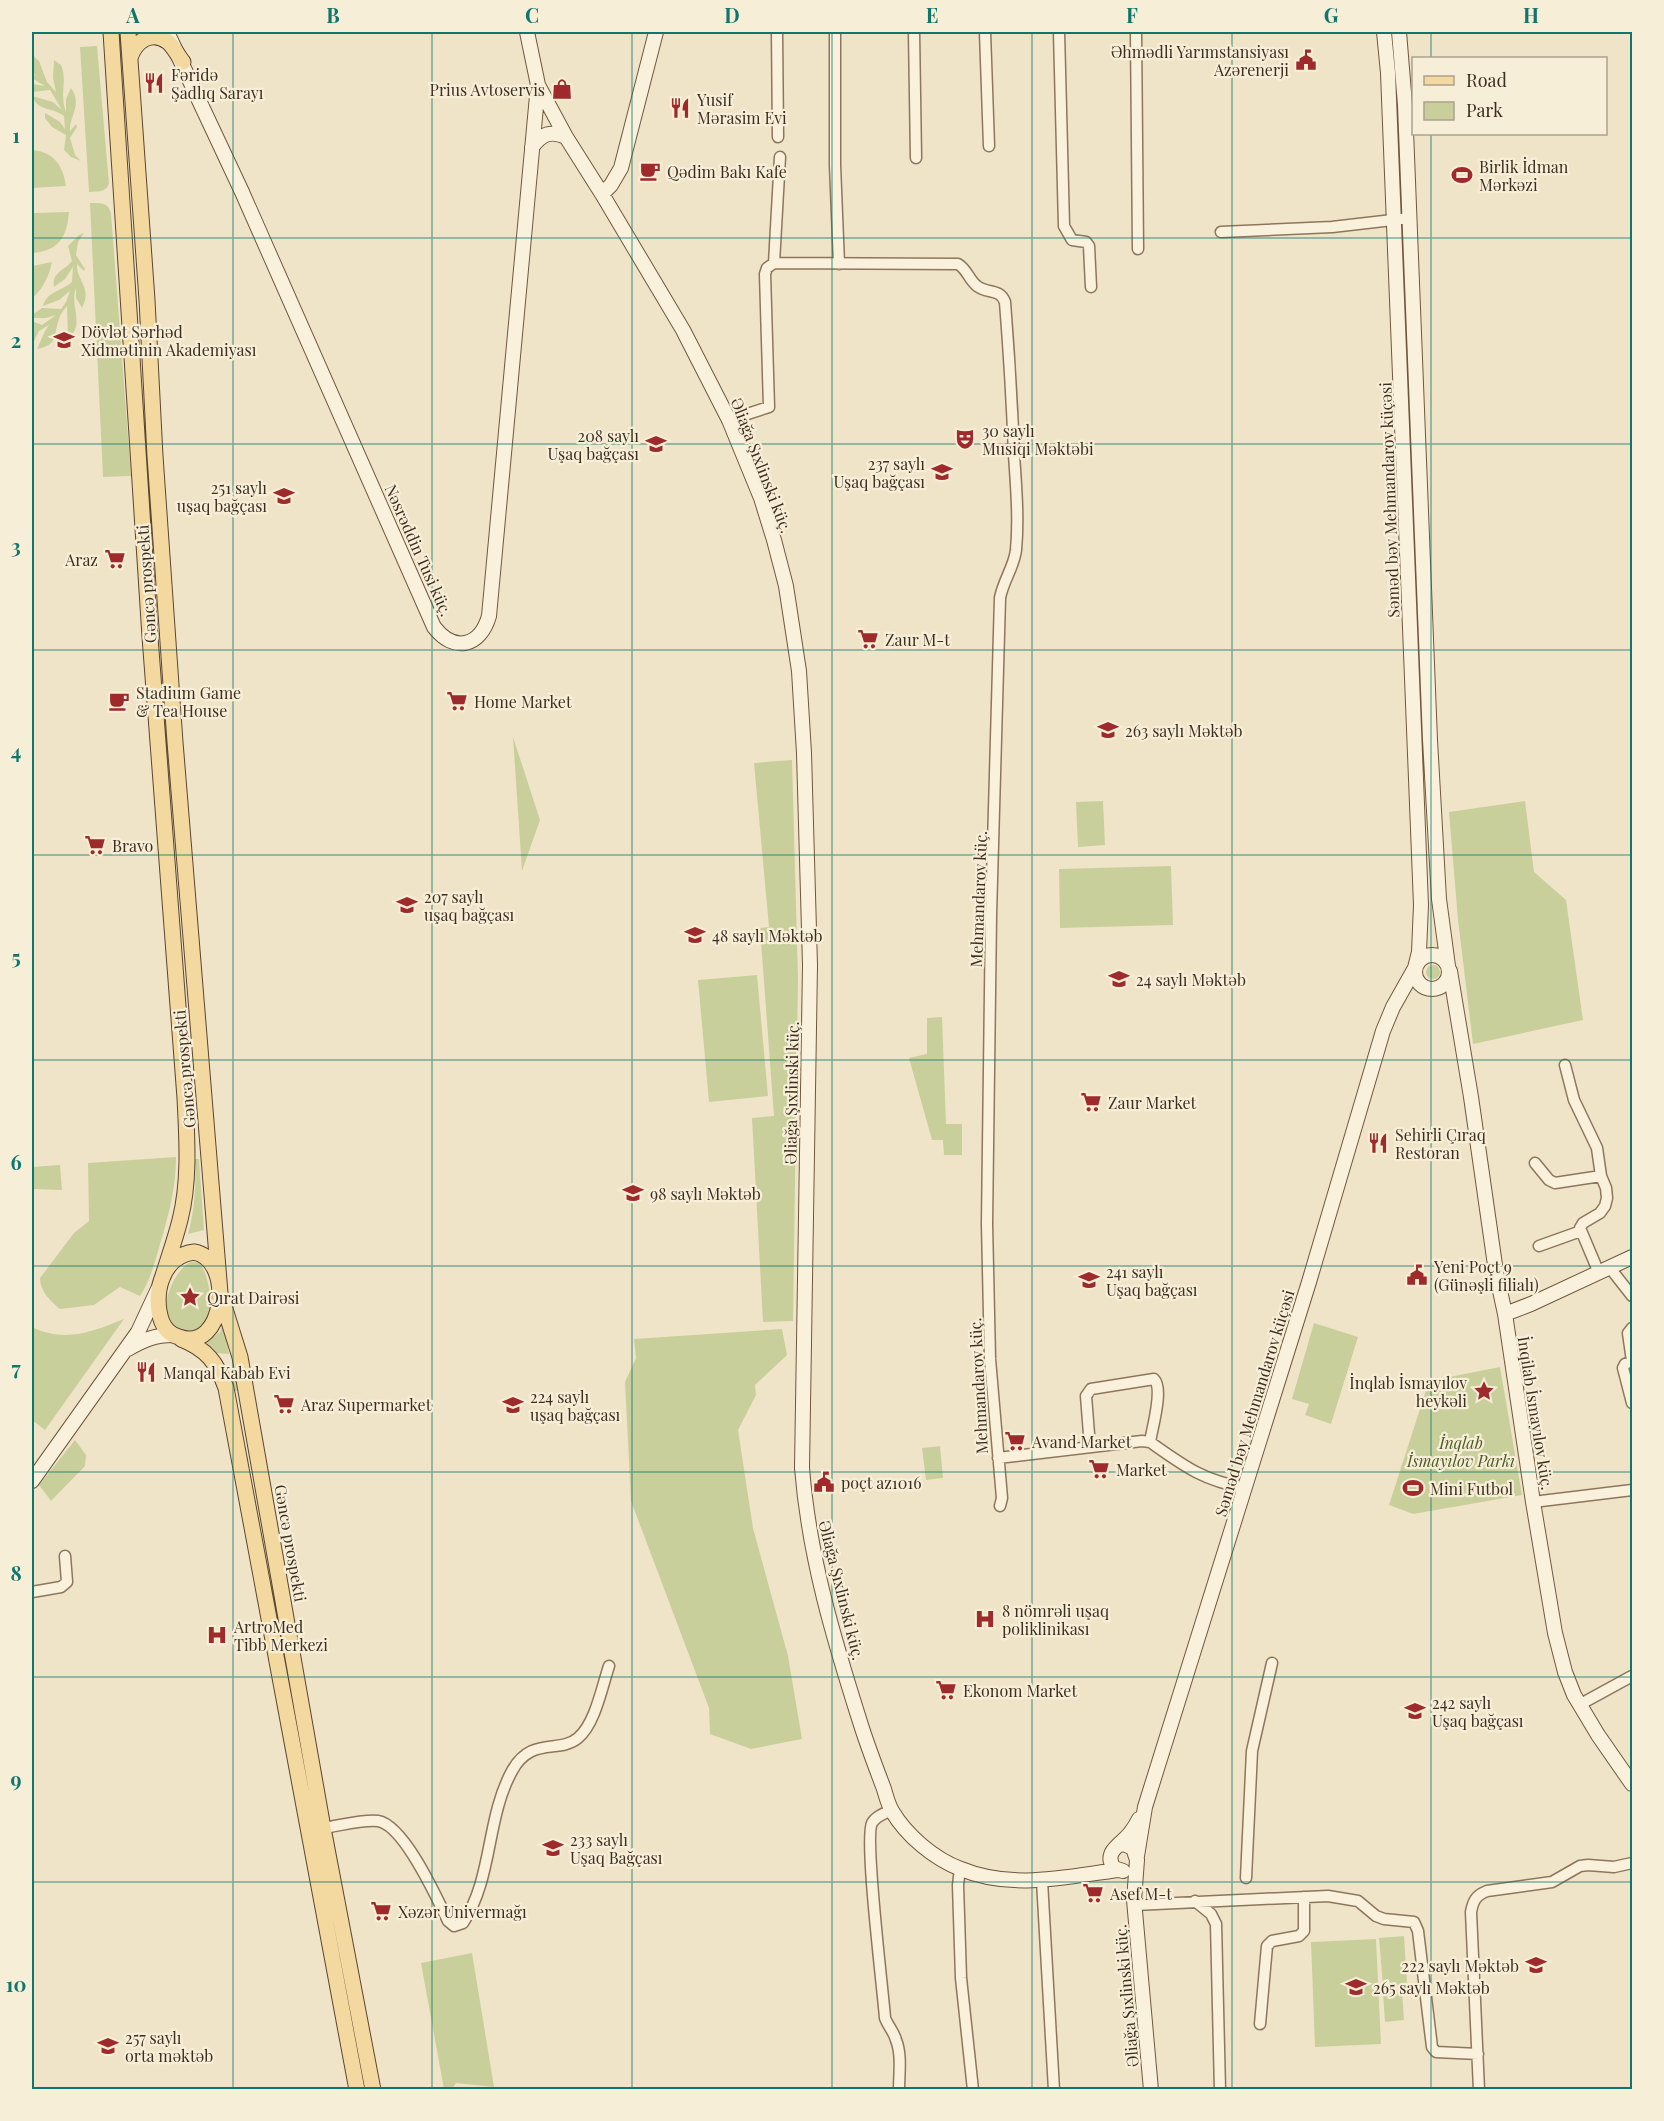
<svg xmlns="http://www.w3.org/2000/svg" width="1664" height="2121" font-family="'Playfair Display',serif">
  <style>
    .green { fill: #c9cf9b }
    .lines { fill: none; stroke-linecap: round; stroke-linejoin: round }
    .street-casing { stroke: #8d765c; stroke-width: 13 }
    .secondary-casing { stroke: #6f573f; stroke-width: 16 }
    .primary-casing { stroke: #5b4430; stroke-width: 17 }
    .street { stroke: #faf1dc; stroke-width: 10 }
    .secondary { stroke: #faf1dc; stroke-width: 14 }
    .primary { stroke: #f3d9a0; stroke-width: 15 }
    .grid { fill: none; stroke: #0f766e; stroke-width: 1.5; stroke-opacity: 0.55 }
    .labels { text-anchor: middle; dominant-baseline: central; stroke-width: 4.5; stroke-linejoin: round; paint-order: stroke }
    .poi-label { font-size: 16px; fill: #3d2e20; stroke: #f7eed8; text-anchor: start }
    .street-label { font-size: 16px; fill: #3d2e20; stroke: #f7eed8 }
    .park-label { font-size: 16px; font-style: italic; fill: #4d5a26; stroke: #f7eed8 }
    .neatline { fill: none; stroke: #0f766e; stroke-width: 2 }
    .grid-label { font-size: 20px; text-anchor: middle; font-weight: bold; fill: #0f766e }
  </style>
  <rect width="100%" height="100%" fill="#f0e4c8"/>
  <path class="green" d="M97,46l12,138c-4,9 -11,7 -20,8l-9,-145z
    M32,55l7,6 8,21 9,10 -3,-14 1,-18 7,5c7,17 -2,27 5,47v-13l5,-11c12,17 -2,28 -1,43l6,-7 1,3 -7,11 5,17 6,6 -10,-4 -7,-7 2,-15 -14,-8 -7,-9v-5l15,9 5,7 -1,-13c-11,-9 -26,-4 -32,-20l21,6 9,8 -12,-20 -18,2v-8l13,2 -13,-8v-4l4,2 -4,-5z
    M32,150c22,2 31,15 34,36l-34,2z
    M90,203c10,0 18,-1 21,10l20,263 -28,1z
    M69,212c-2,25 -10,39 -37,41v-40z
    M84,233l-6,9 -2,13 9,14 -1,2 -7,-7c-1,17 16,23 5,44l-6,-10v-10c-7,17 10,37 -8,50l-1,-32c-3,4 -7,8 -8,13 -6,16 0,26 -22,30l8,-18 4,-6 -10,6 -7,14v-24l10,4 14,-10 -10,3h-14v-3l10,-7 19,1 5,-7 4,-11 -11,9 -16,6c4,-15 19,-15 29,-24l1,-15 -8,12 -11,8c-3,-14 11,-17 18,-26l-4,-15 11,-11z
    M52,262c-3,15 -9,26 -20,37v-33z
    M513,737l27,83 -18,51z
    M792,760l6,218 -5,343 -30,1 -11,-204 22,-2 -14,-188 9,-1 -15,-164z
    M1103,801l2,44 -27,2 -2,-45z
    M1525,801l9,71 32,28 17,120 -110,24 -15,-124 -9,-108z
    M1171,866l2,59 -113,3 -1,-59z
    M1426 972a7 7 0 1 1 14 0a7 7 0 1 1-14 0Z
    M757,975l11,121 -59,6 -11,-122z
    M942,1017l4,107h16v31h-18l-1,-15h-11l-23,-82 18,-4v-36z
    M176,1157c0,31 -7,57 -16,87 -5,18 -10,37 -20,52l-20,-9 -26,18 -34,4c-10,-8 -20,-18 -20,-31l34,-45 15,-12 -1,-58z
    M195,1159h4l5,71 -16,4c7,-26 8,-48 7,-75z
    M60,1165l2,25 -30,-1v-22z
    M191,1262h7c10,7 17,48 10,59 -3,3 -8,6 -11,9 -6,1 -13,2 -19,0 -25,-11 -6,-60 13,-68z
    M124,1319l-79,111 -13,-10v-93c33,16 60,5 92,-8z
    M223,1323l6,31 -12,-1 -11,-11 14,-10z
    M1314,1323l44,14 -27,87 -26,-9 4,-11 -17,-5z
    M782,1329l5,26 -32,30 1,10 -18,35 15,98 35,128 14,83 -51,10 -41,-15 -1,-26 -78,-207 -6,-119 11,-24 -2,-19z
    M222,1365h11l5,26h-4z
    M1500,1367l22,128 -109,19 -24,-9 40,-124z
    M75,1440l11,15 -1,11 -34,35 -12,-16z
    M940,1446l3,32 -17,2 -4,-32z
    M1404,1936l3,48 -24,2 -4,-48z
    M1376,1939l5,105 -66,3 -4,-105z
    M472,1953l22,134 -38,-4 -4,6h-8l-23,-126z
    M1402,1992l2,28 -19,2 -2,-29z"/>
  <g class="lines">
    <g class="street-casing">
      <path id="street" d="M777,32l1,105
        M835,32v133l4,99
        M914,32l2,126
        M985,32l4,114
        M1059,32l5,194 8,14 14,2 3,4 2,41
        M1136,32l2,217
        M1221,232l111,-5 78,-9
        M774,263l6,-106
        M729,420l40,-13 -4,-133 2,-6 7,-5 184,1c9,5 11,16 19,22 10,8 23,2 28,16 4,50 7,101 9,152 2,32 5,64 2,96 -2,17 -13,31 -16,48l-9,317 -4,309 3,135 12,139 -2,8
        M1565,1065l9,35 23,48 4,28 5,12 1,10 -2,8 -5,7 -17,10 -3,5 19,45
        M1535,1163l14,17 6,3 46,-7
        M1539,1246l42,-15
        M1610,1268l22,28
        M1632,1328l-4,5 4,28 -7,3 -2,4 9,35
        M1090,1447l-4,-51 5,-7 63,-10c10,10 -2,49 -4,63
        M998,1458l144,-17 8,1c34,24 52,38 95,46
        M1533,1502l99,-12
        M32,1592l29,-5 6,-5 -2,-26
        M1579,1705l53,-29
        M892,1810c-7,3 -16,6 -20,13 -8,15 11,167 13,195 3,8 9,14 11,22 6,15 3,34 3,50
        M323,1828c16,-2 40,-9 55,-7 26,4 59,77 70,100l6,5 9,-3c30,-45 23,-105 49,-152 19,-35 47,-17 66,-33 17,-14 24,-51 31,-72
        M960,1869l-2,16 3,93 12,112
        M1246,1878l6,-127 20,-88
        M1042,1881l12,209
        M1195,1901l16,13 5,10 4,166
        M1135,1905l193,-9 30,5 18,15 8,3 30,3 4,9 14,116 4,5 42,2
        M1260,2024l7,-78 5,-5 27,-5 5,-5v-34
        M1479,2090l-8,-178c2,-11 5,-17 16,-21l65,-9 28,-16 8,-1 26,2 18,-4"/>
    </g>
    <g class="secondary-casing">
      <path id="secondary" d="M167,32l75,160 192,435c20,26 46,20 55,-11l49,-531
        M527,32l11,53 28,52 36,57 81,136 46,90 32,78 13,42 12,46 13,85 5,82 6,212 -8,503c7,89 32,172 59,257 7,22 15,43 23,64 2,7 4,15 8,22 14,24 42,48 69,58 51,21 104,8 157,1
        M1399,32l6,73 25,635 9,159 9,67
        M532,147c10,-13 18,-17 34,-10
        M602,194l9,-9 10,-17 35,-136
        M1415 972a17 17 0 1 1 34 0a17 17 0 1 1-34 0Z
        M1450,971l21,126 25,175 9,42 28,188 22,131 10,39 9,23 24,40 34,49
        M1505,1314l26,-10 101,-47
        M128,1349c15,-9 27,-14 45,-14
        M32,1481l106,-149 20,-43
        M1120,1845l4,-1 9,4 4,12
        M1137,1856l8,-49 164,-525 74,-251 10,-24 22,-39 4,-16 2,-47 -33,-832 -4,-41
        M1137,1860l-3,40 17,190
        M1123,1871l-9,-3c-12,-17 9,-24 17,-36 3,-4 6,-9 8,-13"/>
    </g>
    <g class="primary-casing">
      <path id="primary" d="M111,32l39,605 35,461c2,40 5,83 -5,122 -5,20 -12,39 -18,59
        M128,32l19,268 8,156 20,286 45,551 20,64 83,471 50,262
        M130,58c5,-16 21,-29 38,-16 6,5 10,14 15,20
        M194,1252c41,7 31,102 -15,85 -8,-2 -14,-8 -17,-15 -10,-26 -1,-66 32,-70z
        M181,1339c26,10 36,24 45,49l131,702"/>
    </g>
    <use href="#street" class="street"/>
    <use href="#secondary" class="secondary"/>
    <use href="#primary" class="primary"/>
  </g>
  <path class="grid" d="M233,32v2058M432,32v2058M632,32v2058M832,32v2058M1032,32v2058M1232,32v2058M1431,32v26M1431,134v1956M32,238h1600M32,444h1600M32,650h1600M32,855h1600M32,1060h1600M32,1266h1600M32,1472h1600M32,1677h1600M32,1882h1600"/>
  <defs>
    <g id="civic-bare" transform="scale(1.62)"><path d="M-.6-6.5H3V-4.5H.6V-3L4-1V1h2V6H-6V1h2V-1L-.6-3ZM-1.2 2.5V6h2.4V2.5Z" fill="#9e2a2b" stroke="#f7eed8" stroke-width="2.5" paint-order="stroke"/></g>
    <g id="restaurant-bare" transform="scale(1.62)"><path d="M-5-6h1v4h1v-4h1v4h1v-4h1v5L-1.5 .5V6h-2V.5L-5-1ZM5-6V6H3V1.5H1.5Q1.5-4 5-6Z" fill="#9e2a2b" stroke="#f7eed8" stroke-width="2.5" paint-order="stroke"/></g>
    <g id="shop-bare" transform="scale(1.62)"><path d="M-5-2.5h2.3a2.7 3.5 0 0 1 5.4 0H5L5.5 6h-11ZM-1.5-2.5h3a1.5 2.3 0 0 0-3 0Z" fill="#9e2a2b" stroke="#f7eed8" stroke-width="2.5" paint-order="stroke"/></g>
    <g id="cafe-bare" transform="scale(1.62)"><path d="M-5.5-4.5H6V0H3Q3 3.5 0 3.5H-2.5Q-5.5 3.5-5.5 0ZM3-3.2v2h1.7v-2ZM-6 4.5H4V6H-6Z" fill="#9e2a2b" stroke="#f7eed8" stroke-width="2.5" paint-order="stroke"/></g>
    <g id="stadium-bare" transform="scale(1.62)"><path d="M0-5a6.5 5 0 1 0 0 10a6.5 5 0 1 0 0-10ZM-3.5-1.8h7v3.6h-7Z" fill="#9e2a2b" stroke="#f7eed8" stroke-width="2.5" paint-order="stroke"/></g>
    <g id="university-bare" transform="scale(1.62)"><path d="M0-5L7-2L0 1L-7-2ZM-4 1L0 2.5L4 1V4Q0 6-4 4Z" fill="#9e2a2b" stroke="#f7eed8" stroke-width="2.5" paint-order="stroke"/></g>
    <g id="theatre-bare" transform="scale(1.62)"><path d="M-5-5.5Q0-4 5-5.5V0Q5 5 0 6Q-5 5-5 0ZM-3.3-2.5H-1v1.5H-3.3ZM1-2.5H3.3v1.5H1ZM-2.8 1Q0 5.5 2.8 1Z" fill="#9e2a2b" stroke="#f7eed8" stroke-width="2.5" paint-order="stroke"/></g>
    <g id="school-bare" transform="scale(1.62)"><path d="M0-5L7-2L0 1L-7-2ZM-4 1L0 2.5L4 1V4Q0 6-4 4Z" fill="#9e2a2b" stroke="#f7eed8" stroke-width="2.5" paint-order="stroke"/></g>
    <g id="supermarket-bare" transform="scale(1.62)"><path d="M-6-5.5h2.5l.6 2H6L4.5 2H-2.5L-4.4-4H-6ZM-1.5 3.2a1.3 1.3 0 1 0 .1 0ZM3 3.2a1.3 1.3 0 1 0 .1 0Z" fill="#9e2a2b" stroke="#f7eed8" stroke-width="2.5" paint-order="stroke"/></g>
    <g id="sight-bare" transform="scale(1.62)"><path d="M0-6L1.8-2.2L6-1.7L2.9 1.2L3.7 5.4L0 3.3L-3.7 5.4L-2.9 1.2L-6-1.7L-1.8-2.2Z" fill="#9e2a2b" stroke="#f7eed8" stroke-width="2.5" paint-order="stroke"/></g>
    <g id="hospital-bare" transform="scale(1.62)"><path d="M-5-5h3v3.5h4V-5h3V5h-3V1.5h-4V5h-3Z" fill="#9e2a2b" stroke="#f7eed8" stroke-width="2.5" paint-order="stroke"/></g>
  </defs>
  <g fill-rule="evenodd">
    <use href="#civic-bare" x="1306" y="60"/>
    <use href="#restaurant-bare" x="154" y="83"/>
    <use href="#shop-bare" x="562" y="89"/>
    <use href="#restaurant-bare" x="680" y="108"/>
    <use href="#cafe-bare" x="650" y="171"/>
    <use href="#stadium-bare" x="1462" y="175"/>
    <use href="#university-bare" x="64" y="340"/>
    <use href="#theatre-bare" x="965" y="439"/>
    <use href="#school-bare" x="656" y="444"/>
    <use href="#school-bare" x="942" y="472"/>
    <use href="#school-bare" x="284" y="496"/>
    <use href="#supermarket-bare" x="115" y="559"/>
    <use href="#supermarket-bare" x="868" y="639"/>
    <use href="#cafe-bare" x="119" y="701"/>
    <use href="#supermarket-bare" x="457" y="701"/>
    <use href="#school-bare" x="1108" y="730"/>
    <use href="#supermarket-bare" x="95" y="845"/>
    <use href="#school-bare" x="407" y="905"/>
    <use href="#school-bare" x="695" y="935"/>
    <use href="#school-bare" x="1119" y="979"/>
    <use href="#supermarket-bare" x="1091" y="1102"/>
    <use href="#restaurant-bare" x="1378" y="1143"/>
    <use href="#school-bare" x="633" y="1193"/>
    <use href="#civic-bare" x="1417" y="1275"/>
    <use href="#school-bare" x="1089" y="1280"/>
    <use href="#sight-bare" x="190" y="1297"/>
    <use href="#restaurant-bare" x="146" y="1372"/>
    <use href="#sight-bare" x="1484" y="1391"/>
    <use href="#supermarket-bare" x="284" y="1404"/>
    <use href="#school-bare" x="513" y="1405"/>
    <use href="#supermarket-bare" x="1015" y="1441"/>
    <use href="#supermarket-bare" x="1099" y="1469"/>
    <use href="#civic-bare" x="824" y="1482"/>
    <use href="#stadium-bare" x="1413" y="1488"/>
    <use href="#hospital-bare" x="985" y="1619"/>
    <use href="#hospital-bare" x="217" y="1635"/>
    <use href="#supermarket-bare" x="946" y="1690"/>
    <use href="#school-bare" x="1415" y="1711"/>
    <use href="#school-bare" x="553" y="1848"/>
    <use href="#supermarket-bare" x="1093" y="1893"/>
    <use href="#supermarket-bare" x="381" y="1911"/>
    <use href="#school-bare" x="1536" y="1965"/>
    <use href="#school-bare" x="1356" y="1987"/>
    <use href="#school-bare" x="108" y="2046"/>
  </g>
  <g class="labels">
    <g class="poi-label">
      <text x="1289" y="51" text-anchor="end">Əhmədli Yarımstansiyası<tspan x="1289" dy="18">Azərenerji</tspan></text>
      <text x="171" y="74">Fəridə<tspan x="171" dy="18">Şadlıq Sarayı</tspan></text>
      <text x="545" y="89" text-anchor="end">Prius Avtoservis</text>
      <text x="697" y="99">Yusif<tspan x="697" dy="18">Mərasim Evi</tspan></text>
      <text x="1479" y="166">Birlik İdman<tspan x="1479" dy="18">Mərkəzi</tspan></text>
      <text x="667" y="171">Qədim Bakı Kafe</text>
      <text x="81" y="331">Dövlət Sərhəd<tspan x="81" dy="18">Xidmətinin Akademiyası</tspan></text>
      <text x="982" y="430">30 saylı<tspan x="982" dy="18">Musiqi Məktəbi</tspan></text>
      <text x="639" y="435" text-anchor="end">208 saylı<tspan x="639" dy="18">Uşaq bağçası</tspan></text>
      <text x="925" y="463" text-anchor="end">237 saylı<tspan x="925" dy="18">Uşaq bağçası</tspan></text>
      <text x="267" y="487" text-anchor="end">251 saylı<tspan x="267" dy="18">uşaq bağçası</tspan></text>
      <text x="98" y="559" text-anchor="end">Araz</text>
      <text x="885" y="639">Zaur M-t</text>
      <text x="136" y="692">Stadium Game<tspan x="136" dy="18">&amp; Tea House</tspan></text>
      <text x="474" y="701">Home Market</text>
      <text x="1125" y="730">263 saylı Məktəb</text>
      <text x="112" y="845">Bravo</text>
      <text x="424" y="896">207 saylı<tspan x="424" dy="18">uşaq bağçası</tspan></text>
      <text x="712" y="935">48 saylı Məktəb</text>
      <text x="1136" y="979">24 saylı Məktəb</text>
      <text x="1108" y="1102">Zaur Market</text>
      <text x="1395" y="1134">Sehirli Çıraq<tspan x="1395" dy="18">Restoran</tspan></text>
      <text x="650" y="1193">98 saylı Məktəb</text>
      <text x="1434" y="1266">Yeni Poçt 9<tspan x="1434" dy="18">(Günəşli filialı)</tspan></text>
      <text x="1106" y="1271">241 saylı<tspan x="1106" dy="18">Uşaq bağçası</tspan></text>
      <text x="207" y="1297">Qırat Dairəsi</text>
      <text x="163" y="1372">Manqal Kabab Evi</text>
      <text x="1467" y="1382" text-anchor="end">İnqlab İsmayılov<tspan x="1467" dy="18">heykəli</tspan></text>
      <text x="530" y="1396">224 saylı<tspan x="530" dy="18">uşaq bağçası</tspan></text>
      <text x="301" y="1404">Araz Supermarket</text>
      <text x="1032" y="1441">Avand Market</text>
      <text x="1116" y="1469">Market</text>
      <text x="841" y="1482">poçt az1016</text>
      <text x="1430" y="1488">Mini Futbol</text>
      <text x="1002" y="1610">8 nömrəli uşaq<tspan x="1002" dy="18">poliklinikası</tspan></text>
      <text x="234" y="1626">ArtroMed<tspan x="234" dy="18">Tibb Merkezi</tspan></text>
      <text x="963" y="1690">Ekonom Market</text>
      <text x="1432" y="1702">242 saylı<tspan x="1432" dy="18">Uşaq bağçası</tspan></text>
      <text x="570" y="1839">233 saylı<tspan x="570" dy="18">Uşaq Bağçası</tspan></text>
      <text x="1110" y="1893">Asef M-t</text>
      <text x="398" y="1911">Xəzər Univermağı</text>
      <text x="1519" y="1965" text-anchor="end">222 saylı Məktəb</text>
      <text x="1373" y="1987">265 saylı Məktəb</text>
      <text x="125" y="2037">257 saylı<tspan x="125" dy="18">orta məktəb</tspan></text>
    </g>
    <g class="street-label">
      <text transform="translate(762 465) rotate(69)">Əliağa Şıxlinski küç.</text>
      <text transform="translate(1389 500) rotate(-92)">Səməd bəy Mehmandarov küçəsi</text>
      <text transform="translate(419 550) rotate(66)">Nəsrəddin Tusi küç.</text>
      <text transform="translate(146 584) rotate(-94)">Gəncə prospekti</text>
      <text transform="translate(978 899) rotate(-88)">Mehmandarov küç.</text>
      <text transform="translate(184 1069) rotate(-95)">Gəncə prospekti</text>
      <text transform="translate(791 1093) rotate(-89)">Əliağa Şıxlinski küç.</text>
      <text transform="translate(978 1386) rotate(-93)">Mehmandarov küç.</text>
      <text transform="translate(1254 1403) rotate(-73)">Səməd bəy Mehmandarov küçəsi</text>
      <text transform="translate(1536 1413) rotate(81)">İnqilab İsmayılov küç.</text>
      <text transform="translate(291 1543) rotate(80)">Gəncə prospekti</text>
      <text transform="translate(842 1590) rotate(76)">Əliağa Şıxlinski küç.</text>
      <text transform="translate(1126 1996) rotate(-95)">Əliağa Şıxlinski küç.</text>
    </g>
    <g class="park-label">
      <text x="1461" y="1442">İnqlab<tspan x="1461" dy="18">İsmayılov Parkı</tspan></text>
    </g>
  </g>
  <rect width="1664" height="2121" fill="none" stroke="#f7eed8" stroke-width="66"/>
  <rect x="1412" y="57" width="195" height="78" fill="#f7eed8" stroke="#ada18e" stroke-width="1.5"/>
  <rect x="1424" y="76" width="30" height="9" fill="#f3d9a0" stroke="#ada18e" stroke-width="1.5"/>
  <text x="1466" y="87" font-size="18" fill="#3d2e20">Road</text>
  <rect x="1424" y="102" width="30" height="18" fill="#c9cf9b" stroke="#ada18e" stroke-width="1.5"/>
  <text x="1466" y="117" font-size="18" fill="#3d2e20">Park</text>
  <rect x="33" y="33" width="1598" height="2055" class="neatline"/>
  <g class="grid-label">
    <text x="133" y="23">A</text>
    <text x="333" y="23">B</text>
    <text x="532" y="23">C</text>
    <text x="732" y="23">D</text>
    <text x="932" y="23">E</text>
    <text x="1132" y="23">F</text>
    <text x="1331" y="23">G</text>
    <text x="1531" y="23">H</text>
    <text x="16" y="143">1</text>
    <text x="16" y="348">2</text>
    <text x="16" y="554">3</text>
    <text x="16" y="759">4</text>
    <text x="16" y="965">5</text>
    <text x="16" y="1170">6</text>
    <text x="16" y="1376">7</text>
    <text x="16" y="1581">8</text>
    <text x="16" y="1787">9</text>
    <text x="16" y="1992">10</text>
  </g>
</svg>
